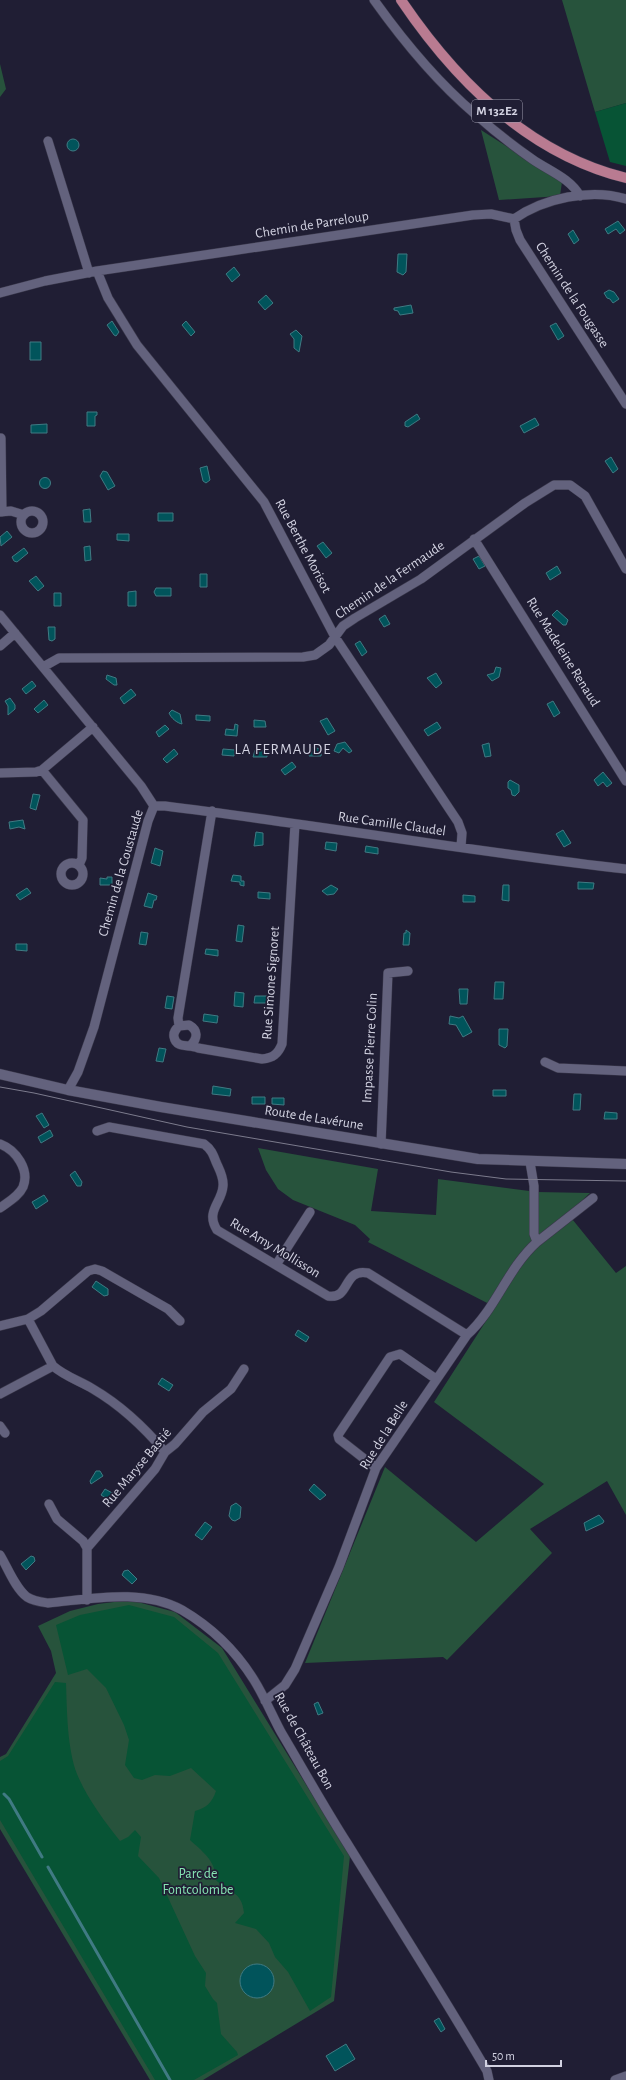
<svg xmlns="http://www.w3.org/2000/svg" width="626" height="2080" font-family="'Alegreya Sans',sans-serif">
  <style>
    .green { fill: #27533c }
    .forest { fill: #075435 }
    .water { fill: #01545b; stroke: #407a83 }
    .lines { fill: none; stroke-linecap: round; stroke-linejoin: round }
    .stream { stroke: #407a83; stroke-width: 3 }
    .minor-casing { stroke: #3a384b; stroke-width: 10 }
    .secondary-casing { stroke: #3a384b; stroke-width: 11 }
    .primary-casing { stroke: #3a384b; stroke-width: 11 }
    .minor { stroke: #63627d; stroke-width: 9 }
    .secondary { stroke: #63627d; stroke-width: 10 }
    .primary { stroke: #b97b91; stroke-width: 10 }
    .tram { stroke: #7c7b8d; stroke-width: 1 }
    .labels { text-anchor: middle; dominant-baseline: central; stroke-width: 3.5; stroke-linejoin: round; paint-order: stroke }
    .shield { fill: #201e34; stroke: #9d9cad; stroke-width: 1 }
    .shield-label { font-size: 13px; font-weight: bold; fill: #d2d2e1 }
    .street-label { font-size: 14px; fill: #d2d2e1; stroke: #201e34 }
    .park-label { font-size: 14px; fill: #86e5b3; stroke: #201e34 }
    .neighbourhood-label { font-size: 15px; letter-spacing: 1px; fill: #d2d2e1; stroke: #201e34 }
  </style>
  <rect width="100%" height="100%" fill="#201e34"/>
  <path class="green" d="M562,0h64v103l-31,9z
    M0,64l6,25 -6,8z
    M481,130l81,52 -2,14 -61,4z
    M258,1148l120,21 -7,42 65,4 2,-36 99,13 53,1 -22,21 48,59 10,-7v249l-19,-34 -77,48 22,24 -105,107 -4,-3 -138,6 80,-196 91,75 68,-58 -110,-82 61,-95 -127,-65 2,-3 -15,-14 -62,-25 -15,-11 -12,-19z
    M130,1600l45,12 47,36 128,208 -16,145 -131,79h-53l-150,-251v-72l6,-3 50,-81 -5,-22 -13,-25 32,-15 28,-7z"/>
  <path class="forest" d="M626,103v63l-16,-4 -15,-50z
    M129,1605l45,12 44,36 126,203 -13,141 -21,14 -22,-39 -13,-15 -6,-14 -13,-14 -21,-6 9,-10c-2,-23 -16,-20 -29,-34 2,-17 -13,-28 -25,-39l5,-29c11,-3 17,-8 21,-20l-25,-23 -21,8 -15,-1 -13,5 -8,-2 -9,-13 4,-25 -5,-15 -18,-37 -19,-19 -19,6 -12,-50 24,-10z
    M55,1682l11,1c1,27 1,65 11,91 10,24 27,47 43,67l8,-4 7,-7 6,7 -3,19 21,22 36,78 11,17 -1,13 8,13 4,4 4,31 16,18 1,3 -44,25h-39l-155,-260v-59l8,-5z"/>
  <path class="water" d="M67 145a6 6 0 1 1 12 0a6 6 0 1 1-12 0Z
    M618,221l7,9 -5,4 -4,-5 -8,5 -3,-5z
    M573,230l6,10 -5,4 -6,-10z
    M398,254h9l-1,18 -3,3 -6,-3z
    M234,267l6,8 -8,7 -6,-8z
    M609,290l5,2 5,7 -6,4 -3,-4 -3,-1 -3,-5z
    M266,295l7,8 -8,7 -7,-8z
    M411,305l2,8 -13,2 -2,-4 -4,-1v-2z
    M112,321l7,11 -3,4 -2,-1 -7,-10z
    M186,321l9,11 -4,4 -9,-11z
    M556,323l8,13 -6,4 -8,-14z
    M296,330l6,6 -3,16 -5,-4v-9l-4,-5z
    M30,342h11v18h-11z
    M87,412h10v3l-2,1v10h-8z
    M417,414l3,5 -12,8 -3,-1v-4z
    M535,418l4,7 -15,8 -4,-7z
    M47,424v9h-16v-8z
    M611,457l7,12 -5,4 -8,-12z
    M207,466l3,14 -4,3 -3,-2 -3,-13z
    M103,471l4,1 8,14 -7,4 -8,-14z
    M39.5 483a5.5 5.5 0 1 1 11 0a5.5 5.5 0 1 1-11 0Z
    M90,509l1,13h-7l-1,-12z
    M158,513h15v8h-15z
    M7,531l5,6 -11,9 -1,-9z
    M117,534h12v7l-12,-1z
    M323,542l9,11 -6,5 -9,-12z
    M90,546l1,14 -6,1 -1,-14z
    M24,548l4,5 -11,9 -3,-1 -2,-4z
    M479,556l6,10 -6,3 -6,-10z
    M557,566l4,7 -11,7 -4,-7z
    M200,574h7v13h-7z
    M36,576l8,10 -6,5 -9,-10z
    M156,588h15v8h-15l-2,-4z
    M136,591v15h-8v-14z
    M54,593h7v13h-7z
    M557,610l11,10 -2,5h-3l-11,-10z
    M385,615l5,9 -6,3 -5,-8z
    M48,627h7v12l-3,2 -3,-1z
    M360,641l7,11 -5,4 -7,-12z
    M496,667l5,1 -2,9 -7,4 -5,-6 7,-2z
    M436,673l6,10 -6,5 -9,-10z
    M107,675l9,3 1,7h-3l-8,-6z
    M32,681l4,5 -10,8 -4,-5z
    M131,689l5,6 -12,9 -4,-6z
    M10,698l5,7v4l-7,6v-9l-3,-5z
    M44,700l4,5 -10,8 -4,-4z
    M553,701l7,12 -6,4 -7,-13z
    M172,710l8,4 2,10c-5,-1 -11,-6 -13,-11z
    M196,715l14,1v5l-14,-1z
    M327,718l8,13 -7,4 -8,-14z
    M254,720l11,1 1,6h-12z
    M437,722l4,6 -13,8 -4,-6z
    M235,724l3,1 -1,11 -12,-1 1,-6 8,1z
    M165,725l4,4 -10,8 -3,-5z
    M345,742l7,9 -3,2 -6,-5 -4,5 -5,-2 3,-7z
    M489,743l2,13 -6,1 -3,-12z
    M310,747l12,2 -1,7h-12z
    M174,749l4,5 -11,9 -4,-4z
    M223,749l12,1 -1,6 -12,-1z
    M255,750l12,1v6h-14z
    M292,762l4,5 -11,8 -4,-5z
    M603,772l9,11 -5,4 -4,-5 -5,4 -4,-6z
    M510,780l9,5v7l-4,4 -3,-1 -1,-5 -3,-2v-6z
    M33,794l7,1 -4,15 -6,-2z
    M23,820l2,9 -6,-2 -9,2 -1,-7z
    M563,830l8,13 -7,4 -8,-13z
    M256,832l7,1v12l-9,1z
    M326,842l11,1 -1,8 -11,-2z
    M366,846l12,2v6l-13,-2z
    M155,848l8,3 -3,15 -9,-3z
    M233,875l8,1v5h3v5l-4,-1v-3l-9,-1z
    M107,877h5v8h-12v-7l7,1z
    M578,882l16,1 -1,6h-15z
    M331,885l7,4 -4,5 -7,1 -5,-4z
    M503,885h6v16l-7,-1z
    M27,888l4,5 -11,7 -4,-5z
    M258,892l12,1v6l-12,-1z
    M148,893l9,3 -1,4h-2l-2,8 -8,-2z
    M463,895l12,1v6h-12z
    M238,925l6,1 -2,16 -6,-1z
    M406,930l4,3 -1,12h-6l1,-12h2z
    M141,932l7,1 -2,12 -7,-1z
    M16,944h11v7l-11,-1z
    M206,949l12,1v6l-13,-2z
    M495,982h9l-1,17h-9z
    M459,989h9l-1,15h-7z
    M235,992l9,1 -1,14 -9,-1z
    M167,996l7,1 -2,12 -7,-1z
    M255,996h12v7h-13z
    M204,1014l14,2 -1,7 -14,-2z
    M450,1016l9,2 4,-2 9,16 -9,5 -7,-12 -7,-1z
    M499,1029h9l-1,17 -2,2 -6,-3z
    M159,1048l7,1 -3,13 -7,-1z
    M213,1086l18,3 -1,7 -18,-2z
    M493,1090h13v6h-13z
    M574,1094h7l-1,16h-7z
    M252,1097h13v7h-13z
    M272,1098h12v7l-12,-1z
    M605,1112l12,1v6h-13z
    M42,1113l7,12 -5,3 -8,-12z
    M50,1130l3,6 -12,7 -3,-6z
    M75,1171l7,11 -1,4h-4l-7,-11z
    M44,1195l4,6 -12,8 -4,-7z
    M96,1281l12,8v6l-4,1 -12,-9z
    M298,1330l11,7 -3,5 -11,-7z
    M162,1378l11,7 -4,6 -11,-7z
    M96,1471h4l3,5 -12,8 -1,-3z
    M314,1484l12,11 -6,5 -11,-10z
    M105,1489l11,6 -4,7 -11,-7z
    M236,1503l5,4 -1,11 -5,3 -3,-1 -3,-4 2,-10z
    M599,1515l5,6 -1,2 -17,8 -2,-8z
    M205,1522l7,5 -10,13 -7,-5z
    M31,1556l3,1 1,4 -9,9 -5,-6z
    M128,1570l9,9 -5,5 -10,-9 2,-4z
    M318,1702l5,11 -5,2 -4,-11z
    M240 1981a17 17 0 1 1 34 0a17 17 0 1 1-34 0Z
    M439,2018l6,11 -4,3 -7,-11z
    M346,2044l9,15 -20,12 -9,-15z"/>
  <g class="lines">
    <path class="stream" d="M4,1794l5,5 33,58
      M48,1867l122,213"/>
    <g class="minor-casing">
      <path id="minor" d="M374,0c30,42 62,81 101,114 18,16 37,31 57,45 17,12 38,19 48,37
        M48,141l41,132
        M514,219l2,11 4,10 106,164
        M97,271l11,27 29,47 127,157 71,135 123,185 4,11 -1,14
        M0,293l45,-12 52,-10 376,-56 18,-1 23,5c30,-21 77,-31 112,-20
        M1,438l1,74
        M21 522a11 11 0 1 1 22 0a11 11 0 1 1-22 0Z
        M0,512l11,-1 13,4
        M474,539l152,242
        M0,615l141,171 13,20
        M0,646l15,-13
        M43,667l16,-9 244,-1 12,-2 14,-10 14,-19 12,-8 66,-39 104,-76 29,-18h16l15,11 41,73
        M42,770l41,50 -1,38 -3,7
        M0,773l36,-1 6,-2 51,-43
        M154,806h11c154,19 307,46 461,63
        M61 874a11 11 0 1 1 22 0a11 11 0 1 1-22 0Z
        M179,1026l-1,-8 34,-207
        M191,1045c7,-7 7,-15 -2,-20l-10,1c-3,3 -6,6 -5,11 2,12 16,7 24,11l64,11c11,-1 16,-5 20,-15l13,-220
        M545,1062l13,6 68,3
        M68,1090l10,-18 16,-45 54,-206 6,-15
        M97,1131l12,-4 95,17c7,5 9,10 12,18 3,7 8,15 7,24 -1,17 -18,25 -6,44l111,66c23,4 14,-28 40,-23l99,62
        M0,1144c16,6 30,26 23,43 -4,9 -15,15 -23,21
        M381,1144l7,-171 20,-2
        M537,1242l56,-44
        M276,1265l34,-53
        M0,1326l28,-7
        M53,1366l-25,-47 13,-8 47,-40 7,-2 7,2 66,38 12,12
        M0,1394l53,-28c13,11 27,15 40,23 29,17 51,38 72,63
        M0,1426l5,7
        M376,1468l-37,-29 -1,-4 52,-78 10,-3 36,25
        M49,1504l8,15 26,22 4,7
        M0,1555c8,13 15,33 27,42 6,4 14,5 21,6 44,-4 94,-15 134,7 29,17 54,41 72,70 10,16 18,35 27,52 22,37 43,75 66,111 47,76 95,151 140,228l2,9
        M87,1600v-52l68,-79 10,-17 10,-8 28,-32 28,-23 13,-20
        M265,1701l20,-16 10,-16 44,-102 37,-99 91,-133c29,-26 40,-66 70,-93l-3,-8v-48l-4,-24
        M615,2080l11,-4"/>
    </g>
    <g class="secondary-casing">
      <path id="secondary" d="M0,1074l68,16 93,17 317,52 148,5"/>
    </g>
    <g class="primary-casing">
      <path id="primary" d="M401,0c54,80 128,154 225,178"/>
    </g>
    <use href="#minor" class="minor"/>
    <use href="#secondary" class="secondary"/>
    <use href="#primary" class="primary"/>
    <path class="tram" d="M0,1087l34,6 153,34 264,45 55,7 120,2"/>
  </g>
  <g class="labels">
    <rect class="shield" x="472" y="100" width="50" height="22" rx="3"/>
    <g class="shield-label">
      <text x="497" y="111">M 132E2</text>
    </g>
    <g class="street-label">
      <text transform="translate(312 225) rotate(-9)">Chemin de Parreloup</text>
      <text transform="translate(572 295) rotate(57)">Chemin de la Fougasse</text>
      <text transform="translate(303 546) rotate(62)">Rue Berthe Morisot</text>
      <text transform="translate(390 580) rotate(-34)">Chemin de la Fermaude</text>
      <text transform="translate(563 652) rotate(58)">Rue Madeleine Renaud</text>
      <text transform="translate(392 824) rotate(8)">Rue Camille Claudel</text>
      <text transform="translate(121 873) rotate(-74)">Chemin de la Coustaude</text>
      <text transform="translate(271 983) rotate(-86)">Rue Simone Signoret</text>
      <text transform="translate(370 1048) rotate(-87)">Impasse Pierre Colin</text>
      <text transform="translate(314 1118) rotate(9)">Route de Lavérune</text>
      <text transform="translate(275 1248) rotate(31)">Rue Amy Mollisson</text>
      <text transform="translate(384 1435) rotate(-58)">Rue de la Belle</text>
      <text transform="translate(137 1468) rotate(-50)">Rue Maryse Bastié</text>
      <text transform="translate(304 1741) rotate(61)">Rue de Château Bon</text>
    </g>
    <g class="park-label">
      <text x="198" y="1874">Parc de<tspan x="198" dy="16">Fontcolombe</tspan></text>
    </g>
    <g class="neighbourhood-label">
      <text x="283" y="749">LA FERMAUDE</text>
    </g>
  </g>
  <path d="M486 2060v6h75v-6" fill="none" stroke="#d2d2e1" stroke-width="2"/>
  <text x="492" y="2060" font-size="12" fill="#d2d2e1" stroke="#201e34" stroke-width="3" paint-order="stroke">50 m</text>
</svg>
